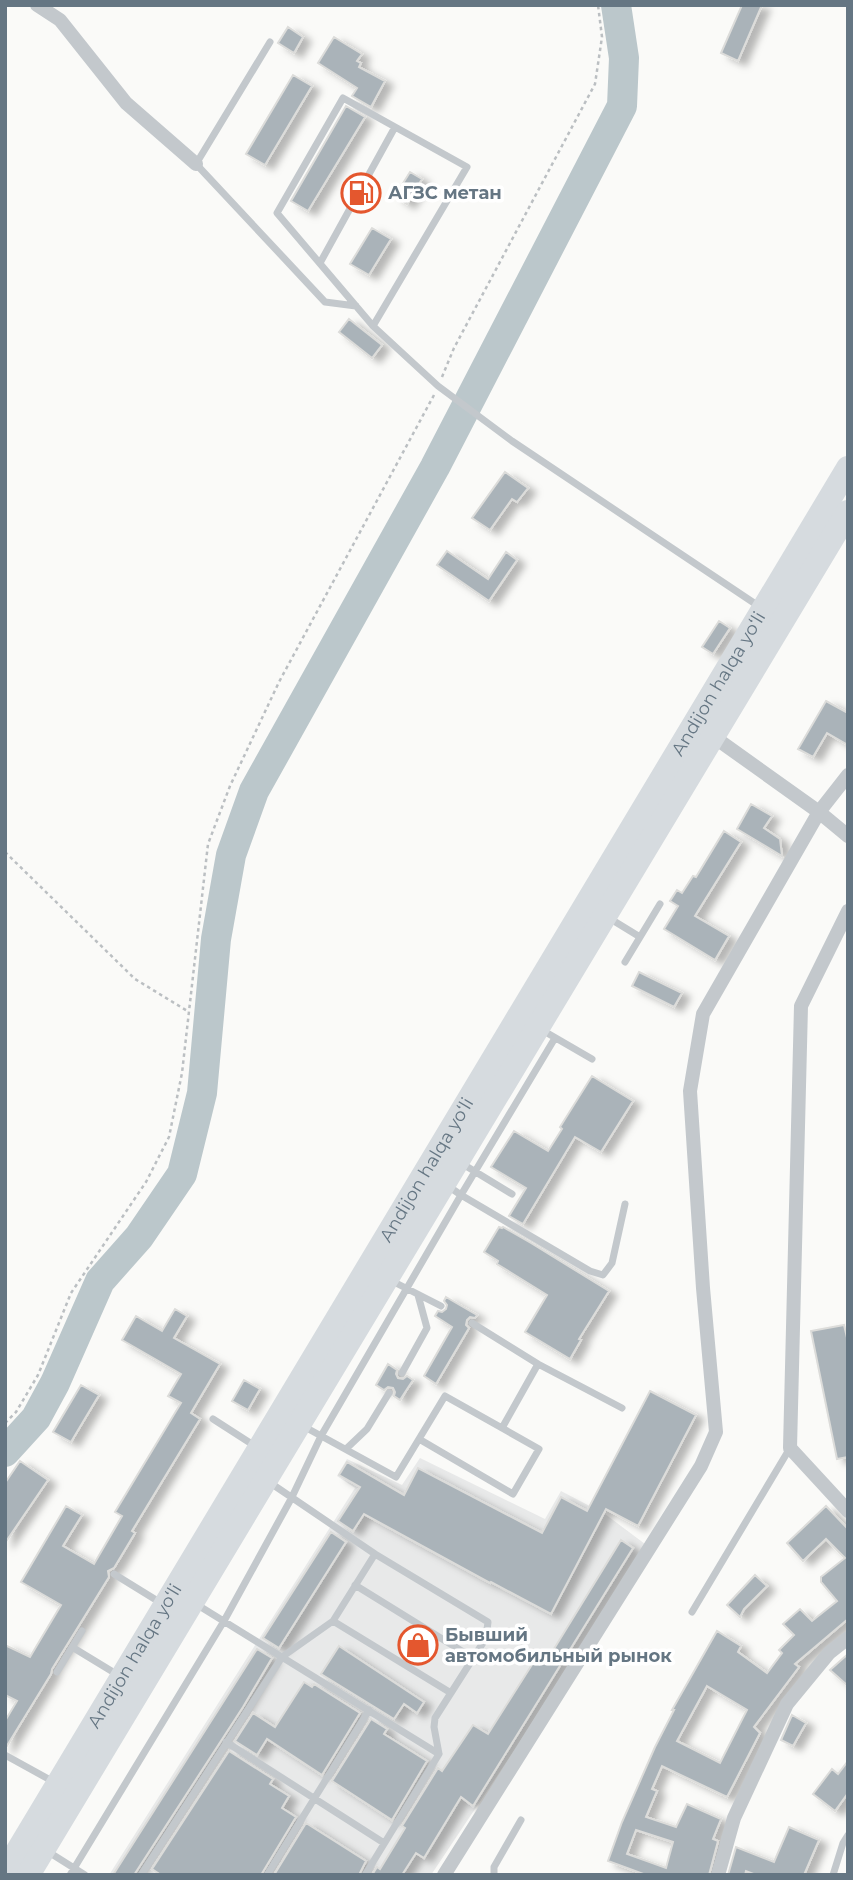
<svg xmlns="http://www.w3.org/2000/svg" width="853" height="1880" font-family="Montserrat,sans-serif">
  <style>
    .built { fill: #e8e9e9 }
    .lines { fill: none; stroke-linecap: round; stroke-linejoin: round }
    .river { stroke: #bbc7cb; stroke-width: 30 }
    .building { fill: #aab3b9; stroke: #dcdcda; stroke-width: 2; fill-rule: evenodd; filter: url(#shadow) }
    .path { stroke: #bbbfc2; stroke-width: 2.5; stroke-dasharray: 3.5 3.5; stroke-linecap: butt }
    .service { stroke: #c3c8cc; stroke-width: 7 }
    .minor { stroke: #c3c8cc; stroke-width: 14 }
    .trunk { stroke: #d6dbdf; stroke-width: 24 }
    .labels { text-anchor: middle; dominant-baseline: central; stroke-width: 7; stroke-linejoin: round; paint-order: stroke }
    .poi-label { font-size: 18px; font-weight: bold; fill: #657683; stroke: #fff; text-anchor: start }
    .street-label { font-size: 18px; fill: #657683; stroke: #fff }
  </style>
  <defs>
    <filter id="shadow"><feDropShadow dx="8" dy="4.5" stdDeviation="3.5" flood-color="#0004"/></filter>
  </defs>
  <rect width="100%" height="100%" fill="#fafaf8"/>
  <path class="built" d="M420,1458l125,61 16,-28 44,23 40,30 -128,202 -86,129h-322l246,-387 -18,-12 10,-17 55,26z"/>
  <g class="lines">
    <path class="river" d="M5,1452l31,-34 19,-35 45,-102 39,-44 43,-63 20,-81 14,-154 15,-84 23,-64 181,-324 187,-361 2,-48 -8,-53"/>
  </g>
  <path class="building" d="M742,5h20l-24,56 -17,-8z
    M288,27l15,10 -9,16 -16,-10z
    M334,37l28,17 -5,7 4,2 -2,4 26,14 -14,26 -19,-11 5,-8 -39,-25z
    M293,75l19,11 -47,79 -19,-11z
    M346,106l19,11 -57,94 -17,-10z
    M410,172l12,7 -15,25 -12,-8z
    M372,228l19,11 -22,36 -19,-11z
    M349,319l33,26 -10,13 -33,-26z
    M505,472l23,16 -11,14 -5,-3 -22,31 -18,-12z
    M447,551l41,28 18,-27 11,8 -28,41 -52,-36z
    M719,621l11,7 -17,26 -11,-7z
    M826,701l22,12v32l-21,-12 -14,24 -15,-8z
    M751,804l21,12 -8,12 16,11 2,17 -45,-27z
    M724,831l17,11 -46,74 34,20 -14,24 -51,-31 14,-23 -8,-5 7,-11 5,3 11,-17 3,1z
    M639,972l43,21 -8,14 -42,-21z
    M592,1076l41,25 -32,51 -26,-15 -52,87 -14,-8 17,-28 -35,-21 23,-36 34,20 14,-22 -2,-2z
    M499,1227l3,1 1,-1 28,16 78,48 -30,48 2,1 -11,19 -45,-27 22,-37 -50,-31 1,-3 -14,-9z
    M446,1297l31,18 -2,3 -5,-1 -3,3 -1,5 3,3 -33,56 -12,-8 28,-49 -17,-11 3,-5 4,1 4,-3 1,-4 -3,-4z
    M175,1309l12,7 -13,22 46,26 -29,49 9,6 -68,112 3,2 -21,35 -6,3 1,6 -57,92 -1,5 -46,75v-28l12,-20 -12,-6v-50l25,12 31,-52 -40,-23 45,-76 16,9 -19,31 31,18 28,-48 -7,-4 66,-109 -13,-7 13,-22 -59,-34 14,-24 26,15z
    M844,1325l4,17v115l-11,2 -26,-128z
    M388,1364l9,6 -1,4 2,4 5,1 4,-3 6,4 -13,20 -6,-4 1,-4 -2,-4 -5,-1 -4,3 -8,-5z
    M244,1380l16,9 -12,21 -16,-9z
    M81,1385l18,10 -28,47 -18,-10z
    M650,1391l46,24 -58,111 -32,-17 -55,105 -60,-32 -1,1 -126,-69 -11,17 -15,-10 22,-34 -21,-12 8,-13 57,33 14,-27 124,65 19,-36 26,14z
    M20,1461l28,19 -43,63v-60z
    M826,1506l22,23v90l-53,45 4,3 -45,60 6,6 -33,64 -65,-31 -10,23 5,2 -11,26 30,10 11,-23 34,15 -8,20 5,2 -9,34h-63l-38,-14 14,-39 33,-75 19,-37h-2l45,-79 24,15 -3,6 29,21 15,-20 -3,-3 15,-15 -11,-11 17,-15 12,12 25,-20 -16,-19v-5l24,-19 -19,-19 -23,22 -16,-18zM707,1686l40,24 -27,53 -43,-22zM636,1830l37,12 -7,26 -39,-14z
    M331,1532l15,10 -67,106 -16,-10z
    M621,1540l12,8 -160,258 -12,-9 -37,61 -8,-5 -14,22h-30l5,-8 3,2 25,-41 -3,-2 36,-58 4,3 31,-46 15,9 52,-82 9,5z
    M755,1575l12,11 -23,23 -4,8 -13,-12z
    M339,1646l85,56 -7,11 -13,-9 -10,15 -73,-45z
    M257,1649l15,9 -29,49 -109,168h-21z
    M848,1654v32l-18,-16z
    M304,1682l8,5 2,-3 46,29 -38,62 -55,-36 -10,16 -22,-14 18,-28 22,14z
    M792,1715l14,8 -13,23 -12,-6z
    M371,1719l16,10 -3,5 43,27 -35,59 -60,-39z
    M229,1751l44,28 -3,5 19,12 -7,12 14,9 -35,58h-100l-9,-6z
    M848,1761v32l-13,18 -22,-17 19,-25 6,5z
    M306,1823l60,38 -7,14h-85z
    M789,1827l30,13 -15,35h-48l-10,-4 -1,4h-17l8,-28 38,15z"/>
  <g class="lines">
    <path class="path" d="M442,377l12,-29 141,-264 7,-47 -4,-32
      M5,852l130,127 54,33
      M5,1423l11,-11 22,-37 33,-82 75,-111 23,-45 13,-64 26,-229 22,-58 49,-104 155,-287"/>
    <path class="service" d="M270,42l-74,122 129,138 31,4
      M320,263l75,-136
      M373,326l94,-159 -124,-69 -66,115 96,113 65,60 74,55 248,166
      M609,918l31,19
      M625,962l35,-58
      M542,1030l50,29
      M461,1163l51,31
      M448,1186l13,9 94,-157
      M392,1281l49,25
      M538,1364l84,44
      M402,1373l25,-45 -9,-33
      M213,1419l42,27
      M303,1426l93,51 49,-81 57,32 36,-64 -66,-41
      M419,1439l94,55 26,-45 -37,-21
      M346,1449l21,-20 22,-36
      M269,1482l106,72 113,68 -2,16 -51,80 -1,9 5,27 -74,121
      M114,1574l47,29
      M355,1585l118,73
      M196,1604l243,150
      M692,1612l98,-164
      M333,1621l118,72
      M72,1647l46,28
      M57,1672l25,-41
      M226,1742l158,101
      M5,1755l49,27
      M47,1851l38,24
      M70,1875l154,-254 67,-122 30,-63 140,-241 129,76 13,4 9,-12 13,-59
      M141,1875l141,-218 51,-36 42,-67
      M267,1875l102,-165
      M494,1875v-8l27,-47
      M833,1875l10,-32 5,-8"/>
    <path class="minor" d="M37,5l23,15 66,83 70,61
      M714,737l105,75 29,24
      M848,911l-47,95 -11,442 58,63
      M444,1875l257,-409 15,-34 -13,-144 -13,-197 13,-77 116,-202 29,-37
      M718,1875l16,-57 53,-114 42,-51 19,-15"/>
    <g class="trunk">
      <path id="s1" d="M5,1872l843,-1404"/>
      <path d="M28,1875l820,-1363"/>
    </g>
  </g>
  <defs>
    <g id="fuel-ring" transform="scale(2.0125)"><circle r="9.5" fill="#fff" stroke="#e4572e" stroke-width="1.5"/><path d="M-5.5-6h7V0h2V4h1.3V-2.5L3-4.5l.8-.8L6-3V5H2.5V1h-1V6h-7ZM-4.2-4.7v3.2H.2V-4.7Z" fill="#e4572e"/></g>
    <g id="shop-ring" transform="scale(2.0125)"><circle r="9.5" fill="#fff" stroke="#e4572e" stroke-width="1.5"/><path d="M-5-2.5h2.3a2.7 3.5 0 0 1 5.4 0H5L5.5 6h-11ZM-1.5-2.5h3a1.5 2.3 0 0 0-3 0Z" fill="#e4572e"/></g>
  </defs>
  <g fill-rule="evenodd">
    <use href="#fuel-ring" x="361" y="193"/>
    <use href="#shop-ring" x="418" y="1645"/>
  </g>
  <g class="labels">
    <g class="poi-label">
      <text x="388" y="193">АГЗС метан</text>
      <text x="445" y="1635">Бывший<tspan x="445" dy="21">автомобильный рынок</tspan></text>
    </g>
    <g class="street-label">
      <text stroke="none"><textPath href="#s1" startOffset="1386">Andijon halqa yo‘li</textPath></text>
      <text stroke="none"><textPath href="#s1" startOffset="819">Andijon halqa yo‘li</textPath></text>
      <text stroke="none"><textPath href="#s1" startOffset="252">Andijon halqa yo‘li</textPath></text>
    </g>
  </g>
  <rect width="853" height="1880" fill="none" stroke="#657683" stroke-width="14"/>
</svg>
